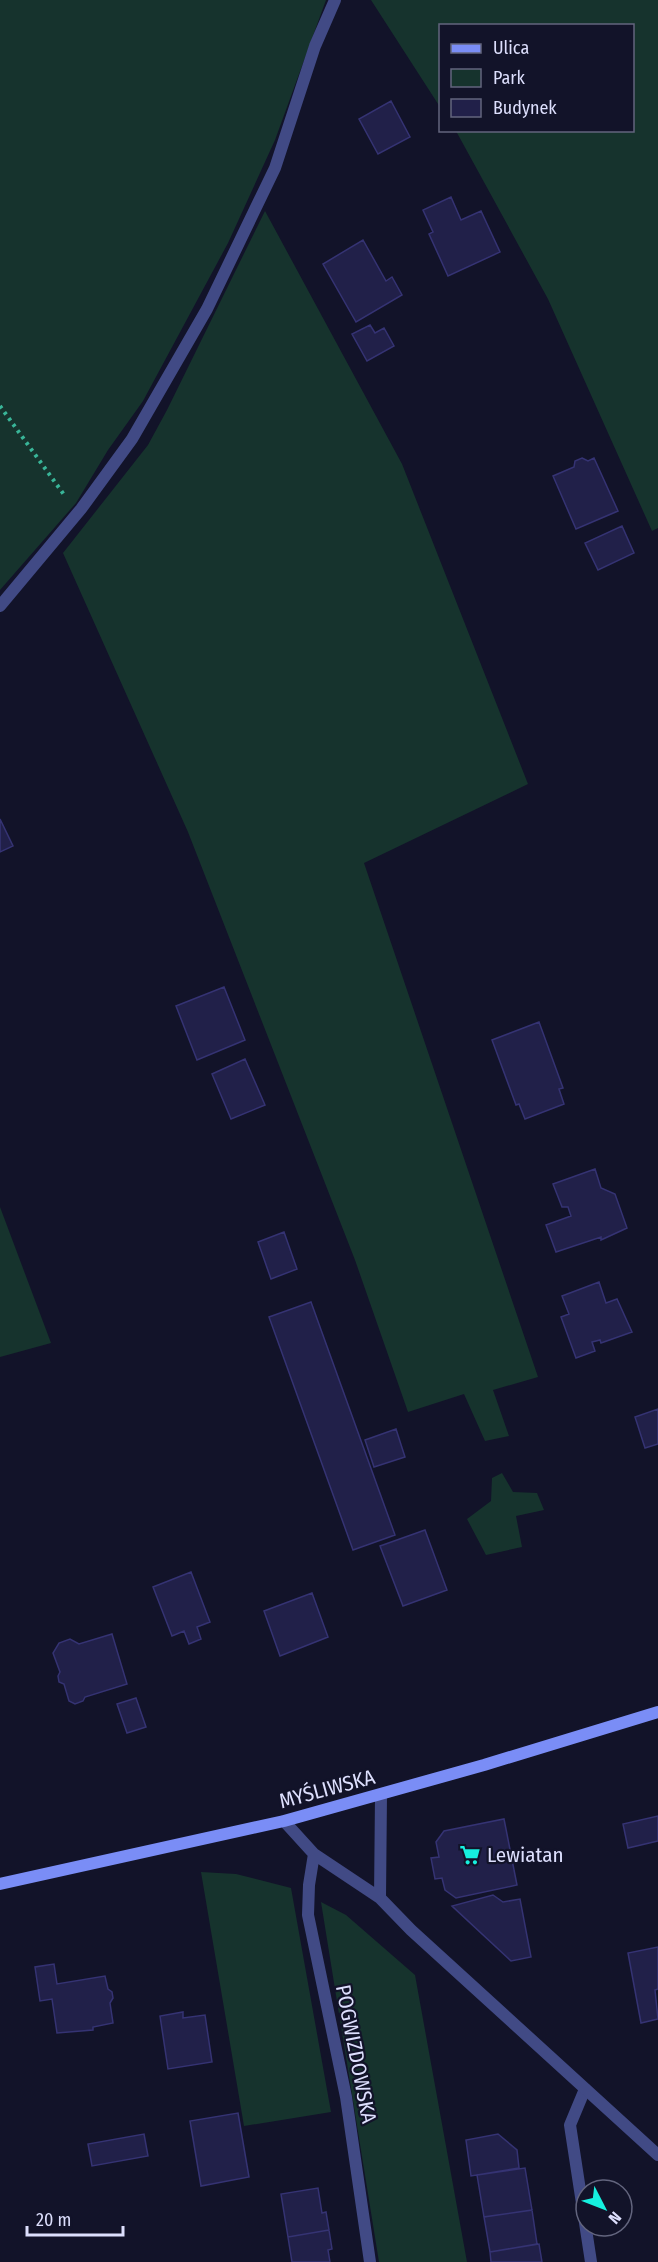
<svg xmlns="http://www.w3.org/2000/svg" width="658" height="2262" font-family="'Fira Sans Condensed',sans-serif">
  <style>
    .green { fill: #16332d }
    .building { fill: #212049; stroke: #353373; stroke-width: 1.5 }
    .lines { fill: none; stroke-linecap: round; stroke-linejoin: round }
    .path { stroke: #39b598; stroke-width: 4; stroke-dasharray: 3 4.5; stroke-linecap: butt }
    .lane { stroke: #414a85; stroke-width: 12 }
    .street { stroke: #414a85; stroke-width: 12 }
    .secondary { stroke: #7a8df6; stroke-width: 12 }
    .labels { text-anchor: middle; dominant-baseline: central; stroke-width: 4.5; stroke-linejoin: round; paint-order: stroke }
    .street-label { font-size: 21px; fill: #dddffd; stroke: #121329 }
    .poi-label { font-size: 21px; fill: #dddffd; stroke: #121329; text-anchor: start }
  </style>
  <rect width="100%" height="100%" fill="#121329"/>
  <path class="green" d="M0,0h326l-51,140 -47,103 -85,158 -35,49 -32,53 -76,87z
    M371,0h287v528l-6,3 -104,-232 -92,-168 176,-1v-104h-192v81z
    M265,211l137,253 126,320 -164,79 174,514 -45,13 16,46 -24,5 -21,-47 -56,18 -53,-152 -167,-428 -125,-279 85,-108 19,-35z
    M0,1207l51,136 -51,14z
    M502,1473l11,19 24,1 7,17 -28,6 6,31 -36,8 -19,-36 24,-18 1,-23z
    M201,1872l35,2 55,14 40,224 -87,14z
    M321,1902l25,13 69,60 52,287h-88z"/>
  <path class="building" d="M391,101l19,36 -32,17 -19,-35z
    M451,197l10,23 20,-9 19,41 -52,24 -19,-42 4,-2 -10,-22z
    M363,240l23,41 6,-4 10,18 -46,27 -33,-58z
    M370,325l5,8 9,-5 10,18 -27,15 -15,-27z
    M582,458l6,3 6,-3 24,53 -42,18 -23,-53 21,-9 1,-6z
    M622,526l12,27 -36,17 -13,-27z
    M0,819l13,27 -13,6z
    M224,987l21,53 -48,20 -21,-54z
    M539,1022l24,66 -4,1 5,15 -39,15 -6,-15 -3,1 -24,-65z
    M245,1059l20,46 -34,14 -19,-45z
    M595,1169l6,19 14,6 12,34 -26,12v-3l-45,15 -10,-27 25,-9 -3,-9h-6l-9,-23z
    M284,1232l13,37 -26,10 -13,-37z
    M599,1282l7,21 11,-4 15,33 -31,11 -1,-3 -8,2 3,9 -19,7 -15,-41 8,-3 -7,-18z
    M311,1302l84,233 -42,15 -84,-233z
    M658,1409v35l-13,4 -10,-31z
    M396,1429l9,28 -31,10 -9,-27z
    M425,1530l22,60 -44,16 -23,-60z
    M191,1572l19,50 -13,5 4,12 -12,5 -5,-13 -12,5 -19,-49z
    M312,1593l16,44 -48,19 -16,-45z
    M112,1634l15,50 -42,13 -2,4 -8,3 -6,-3 -5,-17 -5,-2 -1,-6 2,-4 -7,-19 6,-10 11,-4 9,5z
    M136,1698l10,29 -19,6 -10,-29z
    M658,1816v25l-30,7 -5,-24z
    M504,1819l13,66 -61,13 -11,-8 -3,-12 -7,1 -4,-21 8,-1 -3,-15 8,-11z
    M493,1895l10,7 17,-3 11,58 -20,4 -59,-55z
    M658,1947v42l-3,1 3,29 -17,4 -13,-70z
    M54,1964l3,20 48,-8 3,13 4,3 1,6 -3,5 3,20 -20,4v3l-36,3 -5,-34 -12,2 -5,-34z
    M183,2012v6l22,-3 7,47 -44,7 -8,-53z
    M238,2113l11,64 -48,9 -11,-65z
    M144,2134l4,22 -56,10 -4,-22z
    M498,2134l19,16 2,18 -48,8 -5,-36z
    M525,2168l7,42 -48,7 -7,-42z
    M318,2188l4,25 4,-1 3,18 -41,7 -7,-43z
    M532,2210l5,34 -47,8 -6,-35z
    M329,2230l3,19 -4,1 2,12h-38l-4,-25z
    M539,2244l3,18h-51l-1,-10z"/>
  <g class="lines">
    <path class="path" d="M0,406l65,90"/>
    <path class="lane" d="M0,606l81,-97 51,-70 75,-130 68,-141 40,-122 20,-46
      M585,2089l-15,36 21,137"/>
    <path class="street" d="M284,1821l30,33 66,44 31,32 247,225
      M314,1854l-5,31 -1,30 38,182 24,165
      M380,1898l1,-103"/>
    <path class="secondary" d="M0,1884l284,-63 200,-56 174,-53"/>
  </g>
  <defs>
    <g id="supermarket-bare" transform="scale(1.62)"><path d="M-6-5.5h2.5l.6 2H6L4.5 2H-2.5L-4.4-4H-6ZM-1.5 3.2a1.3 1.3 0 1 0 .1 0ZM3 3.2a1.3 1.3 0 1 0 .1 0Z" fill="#16f0df" stroke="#121329" stroke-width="2.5" paint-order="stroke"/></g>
  </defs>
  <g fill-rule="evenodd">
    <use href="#supermarket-bare" x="470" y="1855"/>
  </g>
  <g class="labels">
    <g class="street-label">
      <text transform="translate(327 1789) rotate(-15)">MYŚLIWSKA</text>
      <text transform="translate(356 2054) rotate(79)">POGWIZDOWSKA</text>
    </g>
    <g class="poi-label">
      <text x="487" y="1855">Lewiatan</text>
    </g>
  </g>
  <rect x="439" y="24" width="195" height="108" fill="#121329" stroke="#63657e" stroke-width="1.5"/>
  <rect x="451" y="44" width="30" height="9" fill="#7a8df6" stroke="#63657e" stroke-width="1.5"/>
  <text x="493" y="54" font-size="18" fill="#dddffd">Ulica</text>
  <rect x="451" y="69" width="30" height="18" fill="#16332d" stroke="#63657e" stroke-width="1.5"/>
  <text x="493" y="84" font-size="18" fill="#dddffd">Park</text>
  <rect x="451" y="99" width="30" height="18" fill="#212049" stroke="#63657e" stroke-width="1.5"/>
  <text x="493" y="114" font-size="18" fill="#dddffd">Budynek</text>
  <g transform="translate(604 2208) rotate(132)"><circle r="28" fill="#121329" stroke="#63657e" stroke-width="1.5"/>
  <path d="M0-4.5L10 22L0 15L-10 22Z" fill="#16f0df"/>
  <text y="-9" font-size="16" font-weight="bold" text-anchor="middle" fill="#dddffd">N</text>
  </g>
  <path d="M27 2226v9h96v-9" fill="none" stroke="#dddffd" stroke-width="3"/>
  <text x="36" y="2226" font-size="18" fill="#dddffd" stroke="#121329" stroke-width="4.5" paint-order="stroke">20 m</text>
</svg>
